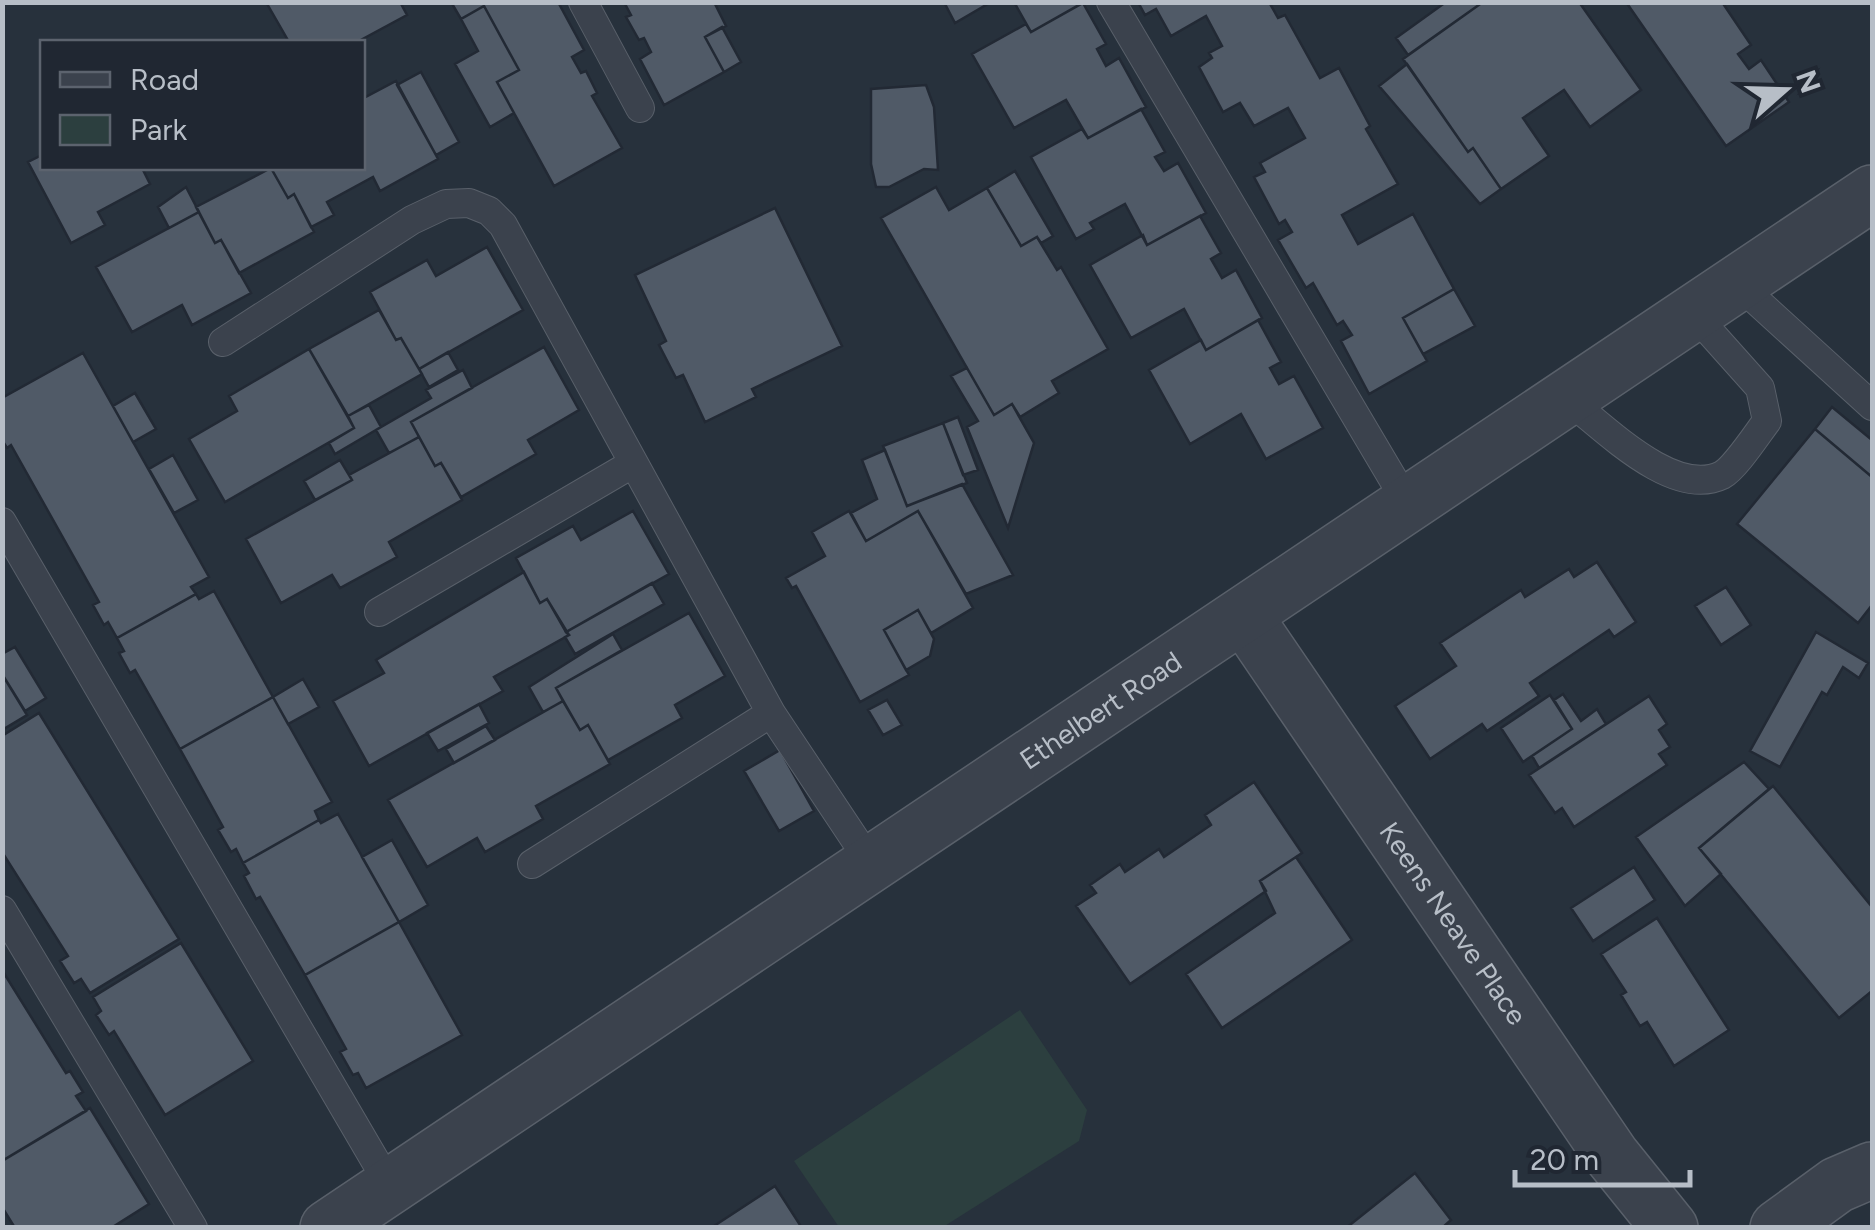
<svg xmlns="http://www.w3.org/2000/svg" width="1875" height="1230" font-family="Figtree,sans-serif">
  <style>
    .green { fill: #2c3f3f }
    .building { fill: #505a67; stroke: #222934; stroke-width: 2.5 }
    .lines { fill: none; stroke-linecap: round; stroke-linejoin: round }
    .service-casing { stroke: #59606a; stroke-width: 30 }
    .minor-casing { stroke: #59606a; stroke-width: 58 }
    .service { stroke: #3b424d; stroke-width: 28 }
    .minor { stroke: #3b424d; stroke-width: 55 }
    .labels { text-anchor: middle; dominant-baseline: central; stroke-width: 8; stroke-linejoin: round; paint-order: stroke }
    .street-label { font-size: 28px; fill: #b7bec7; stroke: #202732 }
  </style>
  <rect width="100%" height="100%" fill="#27313c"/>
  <path class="green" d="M1020,1010l67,100 -8,31 -136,86h-104l-45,-66z"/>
  <path class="building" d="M266,2h134l7,13 -50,27h-68z
    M451,2h107l26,48 -12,7 9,16 5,-2 11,22 -5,3 30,52 -68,38 -57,-104 22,-12 -35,-64 -23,13z
    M624,2h90l12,24 -21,11 19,35 -60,33 -24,-46 11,-7 -7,-14 -5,2 -13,-23 5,-2z
    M944,2h47l-36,21z
    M1014,2h70l-53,30z
    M1138,2h131l9,16 7,-3 35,63 19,-10 31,58 -4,3 32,55 -56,31 16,29 55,-30 41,75 -51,29 24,43 -58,33 -28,-53 11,-6 -9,-14 -6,4 -24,-42 -7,5 -28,-48 14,-8 -7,-12 -6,4 -25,-47 11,-5 -5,-9 45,-25 -17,-30 -34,18 -14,-23 -17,9 -24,-45 13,-9 -3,-5 13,-7 -16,-30 -35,20 -15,-27 -11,6z
    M1446,2h37l-75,53 -12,-17z
    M1483,2h96l62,88 -51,37 -26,-37 -41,28 26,38 -48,33 -28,-41 -5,4 -65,-93z
    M1626,2h96l29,43 -13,9 11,15 12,-9 28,42 -63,44z
    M1083,3l23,41 -9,5 9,17 13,-8 27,49 -58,31 -22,-38 -52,28 -42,-74 54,-30 5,8z
    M484,6l35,64 -22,12 17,31 -24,14 -35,-63 23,-13 -17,-32z
    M722,27l19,35 -17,10 -19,-35z
    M1407,64l61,88 5,-4 28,41 -21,15 -101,-118z
    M421,72l38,70 -23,13 -39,-70z
    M396,81l42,78 -58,32 -7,-14 -46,25 7,13 -23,12 -17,-33 -6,4 -17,-30h91v-69z
    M926,85l8,22 4,63 -14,-1 -35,18h-13l-5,-23v-75z
    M1141,109l24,43 -10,5 9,14 14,-8 28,50 -59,32 -22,-41 -35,19 4,6 -18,10 -45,-82 51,-28 6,9z
    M42,155v13h100l8,16 -52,28 7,13 -34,18 -43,-81z
    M271,168l17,30 6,-4 20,38 -75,41 -18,-33 -6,3 -19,-36z
    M1015,171l38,65 -12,7 -4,-6 -16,9 -34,-58z
    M186,187l13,25 -30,16 -11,-21z
    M936,187l13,23 38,-22 34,58 16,-9 20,33 4,-3 47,82 -56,32 7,12 -39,24 -8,-13 -18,11 -113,-197z
    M775,208l67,138 -90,43 4,8 -51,25 -22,-47 -7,3 -17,-33 7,-4 -31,-66z
    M199,212l16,31 6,-3 30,53 -59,32 -10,-20 -50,27 -36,-65z
    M1200,216l21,37 -10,6 11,19 14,-8 26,48 -56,32 -22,-41 -53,29 -41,-73 53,-30 4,10z
    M487,247l36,63 -104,59 -18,-31 -5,2 -26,-48 57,-32 9,16z
    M1454,289l21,37 -52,28 -20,-36z
    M379,310l17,30 5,-2 21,36 -74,42 -39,-67z
    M1258,320l23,42 -11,6 9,16 15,-8 29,52 -57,31 -25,-45 -51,30 -41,-74 52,-30 5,10z
    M544,347l35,63 -51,30 8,14 -75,43 -20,-34 -6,3 -24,-44z
    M309,349l45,79 -129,74 -36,-63 48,-28 -8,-15z
    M448,352l10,18 -29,17 -10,-18z
    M83,353l126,224 -18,10 5,7 -79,44 -9,-16 -4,3 -11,-20 6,-3 -88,-157 -4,3 -5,-8v-42z
    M967,368l27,47 18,-11 22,39 -26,85 -41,-101 11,-6 -27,-45z
    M463,370l9,18 -61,34 8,15 -30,16 -13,-23 55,-32 -5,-8z
    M135,393l21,36 -23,13 -20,-36z
    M369,405l12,22 -46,27 -6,-11 25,-15 -6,-12z
    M1832,407l40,33v37l-57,-48z
    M958,417l20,53 -15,5 -20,-52z
    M943,423l24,60 -60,23 -24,-60z
    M1815,429l57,48v128l-14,18 -121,-99z
    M419,437l16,29 6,-3 21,37 -73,42 8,15 -57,31 -8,-13 -51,28 -35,-64 106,-59 -3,-5z
    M885,450l22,56 55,-22 51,91 -47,19 -48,-83 -52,30 -15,-28 26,-14 -15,-39z
    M173,455l25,45 -24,13 -25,-44z
    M340,460l12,20 -37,20 -11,-19z
    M633,511l36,63 -103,58 -19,-33 -7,4 -24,-45 57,-32 8,14z
    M849,511l17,30 52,-30 55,97 -42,25 -13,-23 -34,20 25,45 -49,27 -64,-116 -4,2 -6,-10 39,-22 -13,-24z
    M1597,562l39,60 -22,15 -5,-7 -79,53 9,13 -52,35 -5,-7 -52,35 -35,-53 61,-40 -16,-23 81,-53 4,7 44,-28 5,8z
    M524,572l16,31 7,-4 22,36 -75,42 9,14 -134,75 -36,-65 51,-28 -8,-13z
    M652,583l12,21 -89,50 -10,-17 4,-2 -3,-3z
    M1726,587l25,38 -30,20 -26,-39z
    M214,591l59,106 -93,52 -45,-79 -5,3 -11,-20 5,-2 -7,-13 79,-44 3,5z
    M918,610l16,29 -4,17 -24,14 -22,-40z
    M689,613l36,63 -50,29 7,13 -74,42 -20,-35 -8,5 -24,-42z
    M1816,632l52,31 -9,15 -16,-11 -16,28 -5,-3 -42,75 -30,-16z
    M613,634l9,16 -66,38 7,13 -20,11 -14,-25z
    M15,647l31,51 -21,13 -23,-37v-20z
    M2,674l25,41 -25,15z
    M303,679l16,28 -31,17 -15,-27z
    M1563,694l18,27 16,-12 9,15 -67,44 -7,-12 40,-27 -18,-29z
    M1550,695l22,34 -49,33 -22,-34z
    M1649,696l18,28 -8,6 11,17 -11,7 8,11 -93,62 -12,-19 -7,5 -26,-38z
    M273,697l59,105 -17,9 4,9 -76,43 -7,-14 -5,3 -13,-22 5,-3 -43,-78z
    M887,700l15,25 -19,10 -15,-25z
    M563,701l17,29 8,-5 22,39 -74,42 7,13 -58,33 -8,-14 -50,29 -39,-67z
    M479,704l10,19 -51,28 -11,-18z
    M39,713l140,226 -89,54 -9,-14 -7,4 -14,-22 8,-5 -66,-104v-116z
    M486,726l9,14 -41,23 -8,-14z
    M780,750l34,61 -35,20 -35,-60z
    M1744,762l25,27 -70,59 22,26 -36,32 -49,-69z
    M1254,782l48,71 -42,28 6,10 -136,93 -54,-78 20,-13 -6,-8 30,-21 5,8 34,-23 5,8 47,-32 -6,-10z
    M1773,786l99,121v84l-33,27 -140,-170z
    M338,814l61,108 -94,53 -45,-78 -4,2 -12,-23 5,-3 -6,-10 76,-43 2,3z
    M392,840l36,65 -29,17 -37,-65z
    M1296,857l56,83 -130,88 -36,-54 89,-61 -15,-32z
    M1634,867l21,33 -62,41 -22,-33z
    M1657,918l72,112 -55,36 -27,-44 -7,4 -19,-31 5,-3 -25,-38z
    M399,922l63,113 -96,53 -8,-15 -5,2 -13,-23 6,-3 -41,-74z
    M181,943l72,118 -88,54 -51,-84 -5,4 -13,-20 5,-4 -8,-14z
    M2,970l64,103 4,-2 13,21 -7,4 10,15 -84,50z
    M90,1108l59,96 -38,24h-96l-13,-21v-46z
    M1415,1173l36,47 -9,8h-96z
    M775,1186l27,42h-91z"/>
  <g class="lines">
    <g class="service-casing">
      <path id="service" d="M583,2l57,106
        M1111,2l298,504
        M1738,284l134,122
        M223,342l189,-122 34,-16 23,-1 20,8 14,14 268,488 101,152
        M1567,399c37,28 106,100 155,76 13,-7 35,-41 45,-54l-7,-33 -67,-75
        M2,522l388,664
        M379,612l253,-148
        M532,864l239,-151
        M2,910l191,318"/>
    </g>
    <g class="minor-casing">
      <g id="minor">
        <path id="s1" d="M1244,616l368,540 58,72"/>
        <path id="s2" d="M328,1228l1544,-1035"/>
        <path d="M1778,1228l59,-43 35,-15"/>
      </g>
    </g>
    <use href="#service" class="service"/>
    <use href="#minor" class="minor"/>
  </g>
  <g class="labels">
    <g class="street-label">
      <text stroke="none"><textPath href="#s2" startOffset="930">Ethelbert Road</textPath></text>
      <text stroke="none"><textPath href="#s1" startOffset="372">Keens Neave Place</textPath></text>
    </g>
  </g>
  <rect width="1875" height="1230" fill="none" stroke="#b7bec7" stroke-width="10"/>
  <rect x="40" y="40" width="325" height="130" fill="#202732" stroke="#5c636e" stroke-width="2.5"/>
  <rect x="60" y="72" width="50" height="15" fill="#3b424d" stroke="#5c636e" stroke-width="2.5"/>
  <text x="130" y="90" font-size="30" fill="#b7bec7">Road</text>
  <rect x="60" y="115" width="50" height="30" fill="#2c3f3f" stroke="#5c636e" stroke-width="2.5"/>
  <text x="130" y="140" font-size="30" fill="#b7bec7">Park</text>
  <g transform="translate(1785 90) rotate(70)" stroke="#202732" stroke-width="8" paint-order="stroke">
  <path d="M0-8L18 38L0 25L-18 38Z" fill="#b7bec7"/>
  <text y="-15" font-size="28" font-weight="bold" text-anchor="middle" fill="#b7bec7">N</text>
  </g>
  <path d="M1515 1170v15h175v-15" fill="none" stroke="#b7bec7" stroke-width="5"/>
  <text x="1530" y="1170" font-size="30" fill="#b7bec7" stroke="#202732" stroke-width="8" paint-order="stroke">20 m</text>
</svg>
